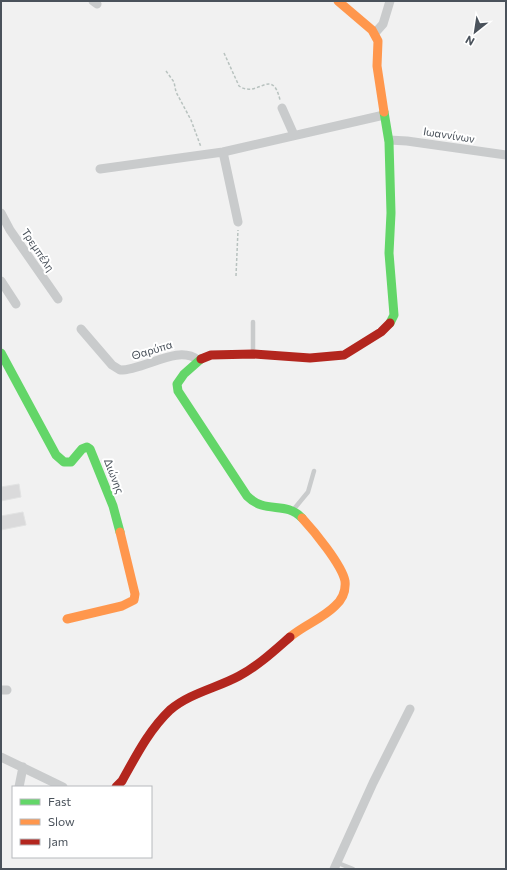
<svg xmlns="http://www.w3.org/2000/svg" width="507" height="870" viewBox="0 0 507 870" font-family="Commissioner,sans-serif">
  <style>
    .building { fill: #dadadb; stroke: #e2e3e3 }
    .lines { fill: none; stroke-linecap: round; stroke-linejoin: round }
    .path { stroke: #b8c2bf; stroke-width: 1.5; stroke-dasharray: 3 2; stroke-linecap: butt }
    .lane { stroke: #c9cbcc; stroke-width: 4.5 }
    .street { stroke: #c9cbcc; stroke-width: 9 }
    .fast { stroke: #63d668; stroke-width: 9 }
    .slow { stroke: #ff974d; stroke-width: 9 }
    .jam { stroke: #b3261e; stroke-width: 9 }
    .labels { text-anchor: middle; stroke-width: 4; stroke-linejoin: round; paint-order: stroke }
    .street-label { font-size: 11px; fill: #4a525b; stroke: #fff }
  </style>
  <rect width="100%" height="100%" fill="#f1f1f1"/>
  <path class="building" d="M19 484 21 497 1 501V487Z
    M23 512 26 525 1 530V516Z"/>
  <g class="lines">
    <path class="path" d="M224 53 239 86C258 99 272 66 280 100
      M166 71 174 82 176 92 191 120 201 147
      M236 276 238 230"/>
    <path class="lane" d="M253 322V354
      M294 509 308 492 314 471
      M338 863 353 869"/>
    <path class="street" d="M93 1 97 4
      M375 33 383 24 390 1
      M282 108 294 135
      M389 140 407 141 506 155
      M223 152 238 222
      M100 169 223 152 384 115
      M1 213 10 230 58 299
      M1 281 16 304
      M81 329 112 365 120 370C145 370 178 344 198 360
      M1 690H7
      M1 757 63 787
      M19 787 23 767
      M334 869 373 783 410 709"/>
    <path class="fast" d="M384 112 389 142 391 213 389 253 394 315 390 323
      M1 353 56 455 64 462H71L82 449 87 447 90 449 113 506 120 532
      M201 359 184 374 177 384 178 391 247 496C266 515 285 500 302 518"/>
    <path class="slow" d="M338 1 372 30 378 41 377 66 384 112
      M67 619 122 606 134 600 135 594 120 532
      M290 637C304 625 322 619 335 606 342 600 346 591 345 581 342 565 314 531 302 518"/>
    <path class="jam" d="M201 359 211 355 253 354 310 358 344 355 381 332 390 323
      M116 787 122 781C136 756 149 730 170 710 190 693 217 688 239 676 258 666 274 651 290 637"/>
  </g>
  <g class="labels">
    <g class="street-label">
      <text transform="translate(449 135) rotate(9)" y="4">Ιωαννίνων</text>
      <text transform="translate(38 250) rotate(56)" y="4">Τρεμπέλη</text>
      <text transform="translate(152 350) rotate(-17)" y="4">Θαρύπα</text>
      <text transform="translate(114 476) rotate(69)" y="4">Διώνης</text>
    </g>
  </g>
  <rect width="507" height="870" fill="none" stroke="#4a525b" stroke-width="4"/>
  <rect x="12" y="786" width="140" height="72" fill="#ffffff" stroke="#b7babd"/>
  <rect x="20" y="799" width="20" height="6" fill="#63d668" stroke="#b7babd"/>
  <text x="48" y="806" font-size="12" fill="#4a525b">Fast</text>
  <rect x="20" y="819" width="20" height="6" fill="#ff974d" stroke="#b7babd"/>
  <text x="48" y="826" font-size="12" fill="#4a525b">Slow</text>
  <rect x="20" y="839" width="20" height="6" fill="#b3261e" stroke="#b7babd"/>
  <text x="48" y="846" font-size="12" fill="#4a525b">Jam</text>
  <g transform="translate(475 32) rotate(210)" stroke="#ffffff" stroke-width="3" paint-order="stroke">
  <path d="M0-3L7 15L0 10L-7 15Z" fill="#4a525b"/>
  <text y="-6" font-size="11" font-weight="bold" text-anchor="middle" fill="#4a525b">N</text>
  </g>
</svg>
